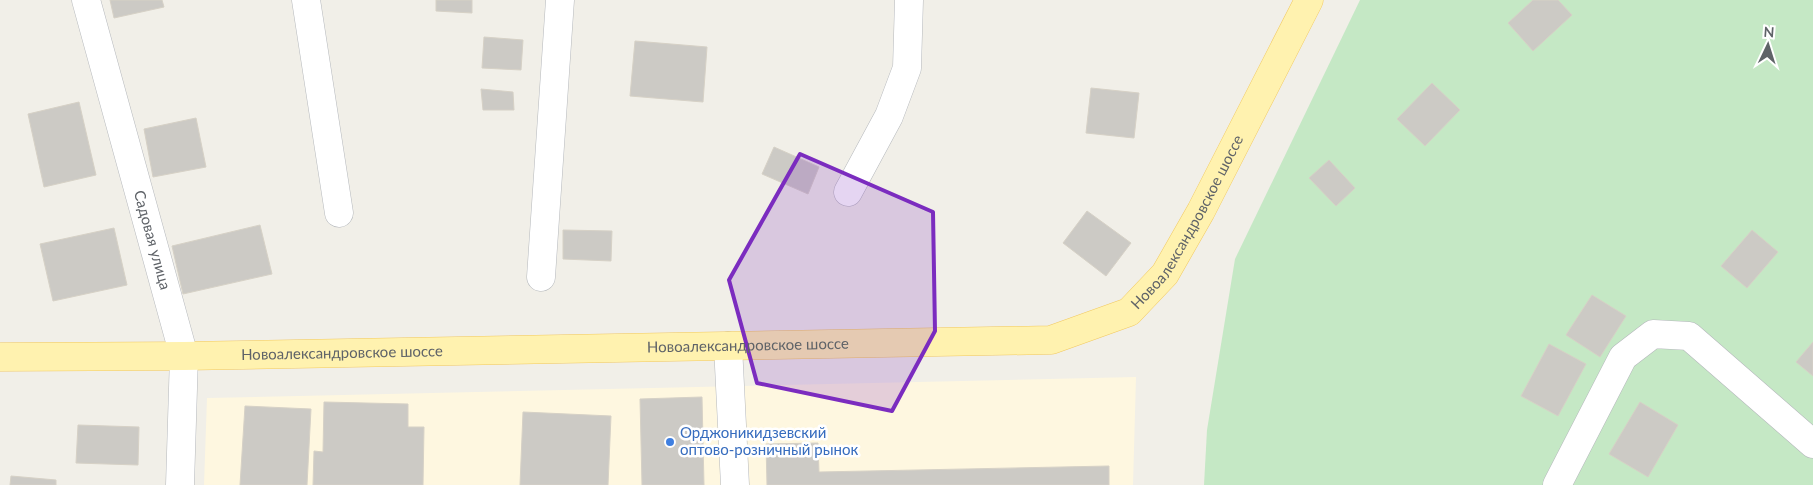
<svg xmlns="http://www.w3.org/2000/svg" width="1813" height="485" viewBox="0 0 1813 485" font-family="Lato,sans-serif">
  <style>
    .commercial { fill: #fef7e0 }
    .green { fill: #c5e8c5 }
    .building { fill: #cccac5; stroke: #d6d1c6 }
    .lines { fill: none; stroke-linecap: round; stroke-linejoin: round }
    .minor-casing { stroke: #b5b8bc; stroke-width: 29 }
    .major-casing { stroke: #f2c960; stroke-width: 29 }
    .minor { stroke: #fff; stroke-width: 28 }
    .major { stroke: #fff2af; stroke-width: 28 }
    .marked { fill: #7b2cbf; fill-opacity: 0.2; stroke: #7b2cbf; stroke-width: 4; stroke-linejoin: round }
    .shop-dot { fill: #3f7fe0; stroke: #fff; stroke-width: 2 }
    .labels { text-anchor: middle; stroke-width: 5; stroke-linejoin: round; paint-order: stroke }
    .street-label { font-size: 15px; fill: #5f6368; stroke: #fff }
    .shop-label { font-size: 15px; fill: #366cbe; stroke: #fff; text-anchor: start }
  </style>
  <rect width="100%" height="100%" fill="#f1efe8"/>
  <path class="commercial" d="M1136 377 1133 485H204L207 398Z"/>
  <path class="green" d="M1360 0H1813V485H1204L1207 430 1235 259Z"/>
  <path class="building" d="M110 0H162L164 7 114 18Z
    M436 0H472V13L436 11Z
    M1533 0H1558L1572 15 1533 51 1508 23Z
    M484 37 523 40 521 70 482 68Z
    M635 41 707 47 703 102 630 96Z
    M1432 83 1460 110 1425 146 1397 119Z
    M1091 88 1139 93 1134 138 1086 133Z
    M481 89 513 92 514 110H483Z
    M79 102 96 175 44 187 28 114Z
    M196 118 206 167 153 177 144 129Z
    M774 147 819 167 808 194 762 174Z
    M1329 160 1355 188 1336 206 1309 178Z
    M1087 211 1131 243 1106 276 1063 243Z
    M260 225 272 274 183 294 172 246Z
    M114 228 127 285 53 301 40 244Z
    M563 230 612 231 611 261 563 259Z
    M1752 230 1778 252 1747 288 1721 266Z
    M1592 295 1626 316 1600 357 1566 335Z
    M1813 342V376L1796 362Z
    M1549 344 1586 364 1558 416 1521 396Z
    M702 397 704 485H642L640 399Z
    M324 402 408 404V427H424L423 485H313L314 451 323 452Z
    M1640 402 1678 425 1648 477 1609 454Z
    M245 406 311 409 307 485H240Z
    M523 412 611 416 608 485H520Z
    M78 425 139 427 138 465 76 463Z
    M818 443 819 472 1109 466V485H767L766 444Z
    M11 476 56 480V485H10Z"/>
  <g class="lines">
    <g class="minor-casing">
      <g id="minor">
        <path id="s1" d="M86 0 184 356 180 485"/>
        <path d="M306 0 339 213"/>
        <path d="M848 192 889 116 907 68 909 0"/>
        <path d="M541 277 560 0"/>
        <path d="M728 346 735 485"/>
        <path d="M1557 485 1623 357 1653 334 1689 336 1813 444"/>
      </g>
    </g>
    <g class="major-casing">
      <g id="major">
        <path id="s2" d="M0 357 184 356 1051 340 1129 312 1165 274 1201 211 1309 0"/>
      </g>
    </g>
    <use href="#minor" class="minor"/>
    <use href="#major" class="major"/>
  </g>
  <path class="marked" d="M800 154 933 212 935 331 892 411 757 383 729 280Z"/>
  <circle class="shop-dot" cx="670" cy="442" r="5"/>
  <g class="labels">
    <g class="street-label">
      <text dy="5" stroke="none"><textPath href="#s2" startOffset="1242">Новоалександровское шоссе</textPath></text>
      <text dy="5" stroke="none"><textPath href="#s1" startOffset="249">Садовая улица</textPath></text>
      <text dy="5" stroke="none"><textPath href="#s2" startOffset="748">Новоалександровское шоссе</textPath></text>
      <text dy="5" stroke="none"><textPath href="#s2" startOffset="342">Новоалександровское шоссе</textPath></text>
    </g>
    <g class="shop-label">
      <text x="680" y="438">Орджоникидзевский<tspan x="680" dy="17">оптово-розничный рынок</tspan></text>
    </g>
  </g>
  <g transform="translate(1768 45) rotate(4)" stroke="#ffffff" stroke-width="4" paint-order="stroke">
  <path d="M0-4L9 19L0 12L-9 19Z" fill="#5f6368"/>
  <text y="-8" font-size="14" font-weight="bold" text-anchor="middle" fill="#5f6368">N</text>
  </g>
</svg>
